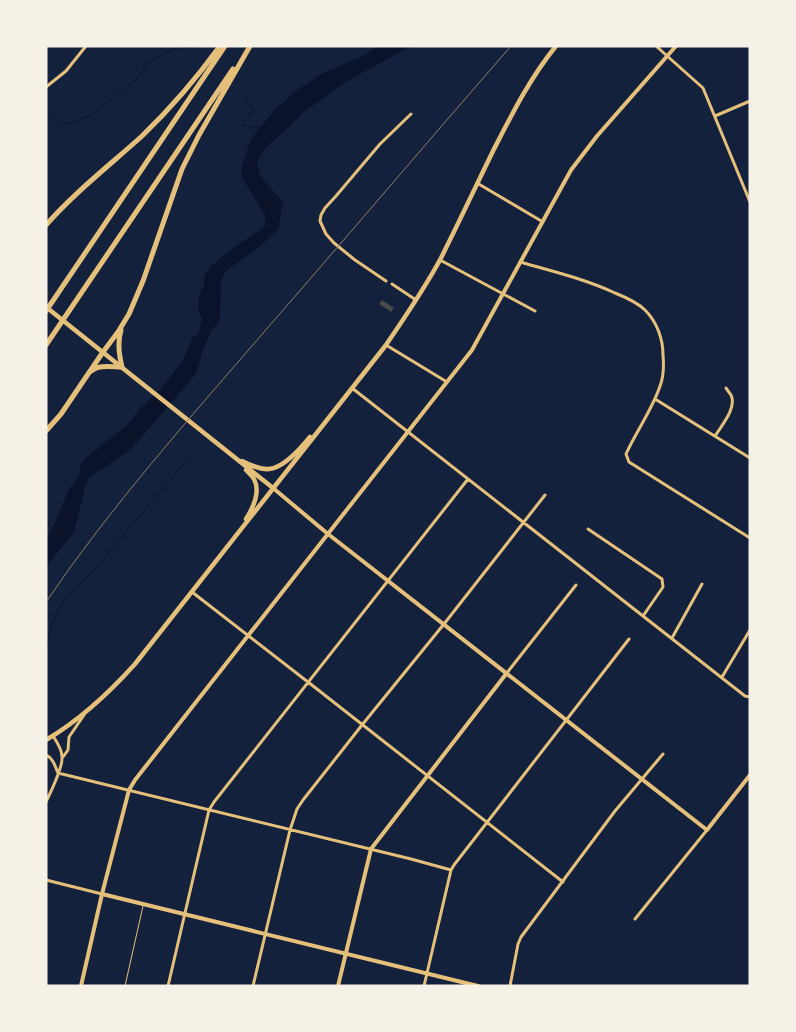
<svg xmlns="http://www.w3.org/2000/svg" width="796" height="1032" viewBox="0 0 796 1032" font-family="'Asap Condensed',sans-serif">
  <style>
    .water { fill: #0b132b }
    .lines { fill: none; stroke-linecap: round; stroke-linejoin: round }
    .stream { stroke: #0b132b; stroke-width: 1 }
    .building { fill: #48494c }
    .service { stroke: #e5c07b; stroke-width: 1 }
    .minor { stroke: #e5c07b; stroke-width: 3 }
    .tertiary { stroke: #e5c07b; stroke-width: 4 }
    .secondary { stroke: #e5c07b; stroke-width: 4 }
    .primary { stroke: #e5c07b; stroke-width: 4.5 }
    .motorway { stroke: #e5c07b; stroke-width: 5 }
    .rail { stroke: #918062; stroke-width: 1 }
  </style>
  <rect width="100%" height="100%" fill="#14213d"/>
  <path class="water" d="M377 46H414L404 50 349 80 304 112 263 151 257 163 260 176 284 203 281 211 279 226 276 232 259 247 226 271 221 280 220 320 210 333 202 353 196 374 131 449 113 462 89 478 85 486 74 533 46 566V538L52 530 69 489 79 476 80 464 94 451 127 425 141 408 161 389 183 360 193 337 198 335 202 319 198 310 199 294 204 285V276L211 266 228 252 265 226V215L241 176 243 162 251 139 275 109 299 89 321 74 365 55Z"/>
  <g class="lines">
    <path class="stream" d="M243 95 254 109 242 125 259 128
      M46 109 52 115 65 124 89 116 137 79 148 63 164 53 181 47H192L202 49
      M46 518 53 531
      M46 648C49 640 50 630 53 622 59 603 74 587 89 576L192 454"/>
  </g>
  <path class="building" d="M382 300 394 308 391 312 379 304Z"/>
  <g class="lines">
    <path class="service" d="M125 986 143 906"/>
    <path class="minor" d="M656 46 703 88 750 202
      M46 87 66 71 86 46
      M715 116 750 101
      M477 183 543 222
      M440 260 535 311
      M520 262C552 271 585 279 615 293 625 297 637 302 645 310 657 322 663 339 663 355 664 366 664 376 660 386 653 408 636 432 626 454L629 462 750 538
      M386 281 355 260 334 243 326 234 320 221 321 215 325 208 336 196 380 144 411 114
      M392 284 416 300
      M386 345 447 382
      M352 388 745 696 750 697
      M655 399 750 458
      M715 436C722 425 737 408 731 395 729 392 727 390 726 388
      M588 529 662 579 663 587 643 616
      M192 592 308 682 563 882
      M672 638 702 584
      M506 674 576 585
      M722 677 750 630
      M46 755C53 758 55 766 58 773
      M63 757 68 750 69 737 84 715
      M58 773 411 859 451 870
      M46 802C51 791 63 768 62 757 62 749 57 742 53 736
      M46 880 102 894
      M635 919 707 830
      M168 986 209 810 214 802 468 479
      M253 986 290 830 297 809 303 800 362 725 444 624 545 495
      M424 986 451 870 454 865 629 639
      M510 986 518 944 521 937 615 811 663 754"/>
    <path class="tertiary" d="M338 986 371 849 506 674"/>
    <path class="secondary" d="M273 488 328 534 707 830 750 775
      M102 894 478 986
      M81 986 102 894 129 790 135 780 472 350 571 170 597 136 676 46"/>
    <path class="primary" d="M46 307 273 488
      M242 461C250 465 260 470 269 469 284 468 301 448 310 437
      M246 470C249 473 252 476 254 479 261 492 253 508 246 519
      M46 740C80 720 109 693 135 664L386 345C405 317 425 288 441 258 459 222 476 186 493 151 512 114 530 78 556 46"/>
    <path class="motorway" d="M46 225C75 192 110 165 142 136 171 108 196 79 220 46
      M46 311 225 46
      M46 345 233 69
      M90 372C99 364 111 367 122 367 119 355 117 343 121 330
      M46 431 61 414 103 352 118 332 129 314 143 281 182 169 199 135 250 46"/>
    <path class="rail" d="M46 602C111 506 189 419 264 332 347 237 428 141 511 46"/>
  </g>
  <rect width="796" height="1032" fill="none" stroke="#f6f1e7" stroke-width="95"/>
</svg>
